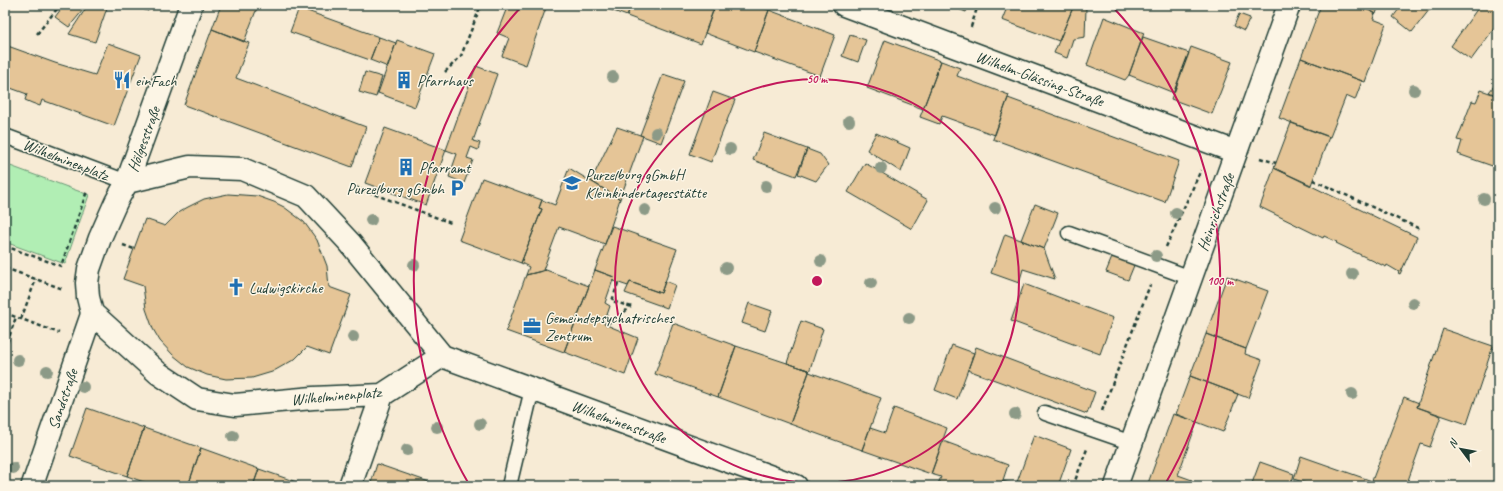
<svg xmlns="http://www.w3.org/2000/svg" width="1503" height="491" viewBox="0 0 1503 491" font-family="Caveat,sans-serif">
  <style>
    .green { fill: #b1eeb4; stroke: #689674 }
    .building { fill: #e5c597; stroke: #1f3d34 }
    .lines { fill: none; stroke-linecap: round; stroke-linejoin: round }
    .service-casing { stroke: #1f3d34; stroke-width: 17 }
    .pedestrian-casing { stroke: #1f3d34; stroke-width: 24 }
    .minor-casing { stroke: #1f3d34; stroke-width: 25 }
    .secondary-casing { stroke: #1f3d34; stroke-width: 25 }
    .path { stroke: #1f3d34; stroke-width: 2.5; stroke-dasharray: 4 3; stroke-linecap: butt }
    .service { stroke: #fcf5e5; stroke-width: 14 }
    .pedestrian { stroke: #fcf5e5; stroke-width: 21 }
    .minor { stroke: #fcf5e5; stroke-width: 22 }
    .secondary { stroke: #fcf5e5; stroke-width: 22 }
    .tree { fill: #8c9a87 }
    .ring { fill: none; stroke: #c2185b; stroke-width: 2 }
    .labels { text-anchor: middle; stroke-width: 3; stroke-linejoin: round; paint-order: stroke }
    .street-label { font-size: 16px; fill: #1f3d34; stroke: #fcf5e5 }
    .poi-label { font-size: 16px; fill: #1f3d34; stroke: #fcf5e5; text-anchor: start }
    .centre { fill: #c2185b; stroke: #fcf5e5; stroke-width: 2 }
    .ring-label { font-size: 12px; text-anchor: middle; font-weight: bold; fill: #c2185b; stroke: #fcf5e5; stroke-width: 3; stroke-linejoin: round; paint-order: stroke }
  </style>
  <rect width="100%" height="100%" fill="#f7ebd5"/>
  <filter id="ink" filterUnits="userSpaceOnUse"><feTurbulence type="fractalNoise" baseFrequency=".025" numOctaves="2"/><feDisplacementMap in="SourceGraphic" scale="8" xChannelSelector="R" yChannelSelector="G"/><feConvolveMatrix kernelMatrix="1 2 1 2 8 2 1 2 1" color-interpolation-filters="sRGB"/></filter>
  <g filter="url(#ink)">
    <path class="green" d="M5 164 89 195 65 264 5 242Z"/>
    <path class="building" d="M64 5H76L83 10 69 27 55 17Z
      M88 5H108L95 42 69 34Z
      M130 5H151L148 11Z
      M221 5H249L257 8 244 42 212 29Z
      M508 5H547L526 65 502 56 509 38 497 33Z
      M597 5H631L627 16Z
      M631 5H713L715 6 701 44 627 16Z
      M715 5H755L769 10 754 52 705 33Z
      M948 5H969L966 12Z
      M1008 5H1074L1059 41 1002 20Z
      M1074 5 1086 8 1085 37 1073 39 1067 58 1054 53Z
      M1321 5H1358L1375 13 1373 19 1386 24 1365 82 1301 58Z
      M1358 5H1379L1376 14Z
      M1402 5H1433L1412 32 1393 17Z
      M1480 5H1498V23L1471 60 1451 46Z
      M299 8 379 37 370 60 290 32Z
      M769 10 835 35 820 76 754 52Z
      M1239 14 1250 18 1244 31 1234 26Z
      M1104 17 1144 33 1129 75 1125 80 1087 65Z
      M212 29 249 43 236 78 366 127 352 167 184 105Z
      M850 35 866 40 858 62 842 56Z
      M379 37 396 43 388 67 370 60Z
      M1143 37 1189 53 1174 93 1129 75Z
      M397 40 435 54 415 107 378 93Z
      M885 40 941 61 923 109 867 88Z
      M108 43 141 55 114 126 42 100 40 106 32 103 25 100 27 94 5 86V45L55 63 95 75Z
      M1191 47 1232 62 1212 114 1171 99Z
      M1301 58 1362 81 1355 100 1346 96 1330 137 1279 118Z
      M941 61 960 68 957 76 1009 95 995 135 942 116 939 124 920 117Z
      M476 66 497 74 473 141 480 143 478 150 471 147 467 158 473 160 464 183 449 177 457 154 446 150Z
      M365 72 382 77 376 97 359 92Z
      M663 74 684 81 661 143 640 135Z
      M1498 81V96L1489 92Z
      M1481 90 1498 96V168L1458 154 1462 141 1457 140 1472 101 1476 102Z
      M713 92 735 100 711 162 690 154Z
      M1008 98 1179 161 1165 202 993 139Z
      M1291 123 1329 137 1311 185 1274 168Z
      M617 127 643 136 620 199 591 181Z
      M385 128 446 150 426 205 365 183Z
      M764 133 807 149 796 176 753 160Z
      M876 133 910 148 901 172 867 150Z
      M807 149 820 154 828 165 816 181 798 174Z
      M865 163 928 200 912 229 848 192Z
      M569 168 620 199 605 244 559 227 543 270H546L526 275 529 267 521 263 542 209 539 208 542 200 555 205Z
      M1274 168 1417 237 1400 274 1398 273 1399 272 1387 265 1386 267 1336 243 1337 242 1324 236 1323 238 1260 207Z
      M482 178 542 200 539 208 542 209 521 263 459 240Z
      M228 194 257 196 274 202 284 207 304 222 317 240 327 266 329 287 351 295 329 355 307 347 295 359 272 372 252 378 226 379 207 375 188 367 173 355 160 341 153 329 146 309 143 286 123 279 145 219 165 226 179 212 188 207 204 199Z
      M1035 204 1058 213 1044 249 1021 240Z
      M612 226 677 249 661 293 630 282 628 286 613 281 614 277 595 270Z
      M1005 234 1044 249 1055 279 1023 269 1019 283 991 273Z
      M1113 255 1135 263 1128 280 1106 272Z
      M546 270 589 286 564 352 506 331 526 275Z
      M595 270 614 277 605 303 610 306 604 324 638 338 625 375 564 352Z
      M1227 276 1268 291 1246 349 1206 334Z
      M665 281 675 285 667 308 625 293 630 282 661 293Z
      M1024 284 1113 318 1100 354 1011 321Z
      M749 303 772 311 765 331 742 323Z
      M801 321 823 329 809 372 808 370 787 363Z
      M673 323 736 346 718 397 655 374Z
      M1443 329 1493 346 1467 424 1417 407Z
      M1206 334 1246 349 1245 354 1262 360 1248 398 1190 376Z
      M952 345 974 353 957 399 935 390Z
      M736 346 808 370 809 372 790 424 718 397Z
      M976 347 1095 392 1087 414 968 370Z
      M809 372 881 398 862 450 790 424Z
      M1190 376 1238 394 1223 432 1176 414Z
      M1404 397 1419 403 1417 407 1441 416 1430 447 1421 444 1406 486H1370Z
      M87 408 144 428 127 476 70 456Z
      M894 408 947 428 931 474 862 450 870 428 885 433Z
      M1173 414 1197 422 1178 475 1192 480 1190 486H1147Z
      M144 428 201 448 188 486H155L127 476Z
      M1034 435 1071 449 1058 486H1001L1003 481 1016 485Z
      M943 441 1008 465 1001 486H937L941 477 931 474Z
      M201 448 259 469 253 486H188Z
      M1301 456 1372 481 1370 486H1313L1294 479Z
      M1260 462 1294 474 1291 486H1251Z
      M377 464 432 483 431 486H370Z
      M259 469 308 486H253Z"/>
    <g class="lines">
      <g class="service-casing">
        <path id="service" d="M5 136 127 182
          M1069 233 1191 278
          M1045 413 1132 443
          M509 486 532 389"/>
      </g>
      <g class="pedestrian-casing">
        <path id="pedestrian" d="M32 486 92 313"/>
      </g>
      <g class="minor-casing">
        <path id="minor" d="M191 5 127 182 116 202 100 238 89 269 87 283 88 297 92 313 158 373 197 399 235 405 313 398 382 395 442 356
          M844 5 1236 152
          M127 182 190 167 242 169 306 196 350 243 442 356
          M442 356 796 486
          M350 486 382 395"/>
      </g>
      <g class="secondary-casing">
        <path id="secondary" d="M1116 486 1289 5"/>
      </g>
      <path class="path" d="M971 27 978 5
        M37 34 56 10 59 12
        M445 72 461 56 481 5
        M1260 158 1276 163
        M1313 180 1420 229
        M355 187 451 223
        M123 245 134 249
        M5 246 61 266 87 191
        M1166 247 1201 170
        M5 268 63 289
        M618 283 612 301 632 307
        M5 313 59 333
        M21 319 36 279
        M607 324 631 307
        M5 349 16 317
        M1102 411 1150 285
        M1073 486 1087 449"/>
      <use href="#service" class="service"/>
      <use href="#pedestrian" class="pedestrian"/>
      <use href="#minor" class="minor"/>
      <use href="#secondary" class="secondary"/>
    </g>
    <g class="tree">
      <circle cx="613" cy="77" r="6"/>
      <circle cx="1414" cy="90" r="6"/>
      <circle cx="849" cy="121" r="6"/>
      <circle cx="656" cy="133" r="6"/>
      <circle cx="730" cy="149" r="6"/>
      <circle cx="881" cy="168" r="6"/>
      <circle cx="766" cy="186" r="6"/>
      <circle cx="1484" cy="199" r="6"/>
      <circle cx="995" cy="208" r="6"/>
      <circle cx="645" cy="210" r="6"/>
      <circle cx="1176" cy="213" r="6"/>
      <circle cx="371" cy="220" r="6"/>
      <circle cx="1156" cy="256" r="6"/>
      <circle cx="821" cy="261" r="6"/>
      <circle cx="414" cy="265" r="6"/>
      <circle cx="726" cy="268" r="6"/>
      <circle cx="1352" cy="274" r="6"/>
      <circle cx="871" cy="283" r="6"/>
      <circle cx="1413" cy="303" r="6"/>
      <circle cx="909" cy="318" r="6"/>
      <circle cx="353" cy="337" r="6"/>
      <circle cx="18" cy="360" r="6"/>
      <circle cx="47" cy="371" r="6"/>
      <circle cx="83" cy="387" r="6"/>
      <circle cx="1352" cy="394" r="6"/>
      <circle cx="1015" cy="414" r="6"/>
      <circle cx="480" cy="424" r="6"/>
      <circle cx="437" cy="427" r="6"/>
      <circle cx="233" cy="436" r="6"/>
      <circle cx="407" cy="450" r="6"/>
      <circle cx="13" cy="468" r="6"/>
    </g>
  </g>
  <g class="ring">
    <circle cx="817" cy="281" r="202"/>
    <path d="M470 486A403 403 0 0 1 522 6M1112 6A403 403 0 0 1 1164 486"/>
  </g>
  <defs>
    <g id="restaurant-bare" transform="scale(1.38)"><path d="M-5-6h1v4h1v-4h1v4h1v-4h1v5L-1.5 .5V6h-2V.5L-5-1ZM5-6V6H3V1.5H1.5Q1.5-4 5-6Z" fill="#1f6fb2" stroke="#fcf5e5" stroke-width="2.5" paint-order="stroke"/></g>
    <g id="building-bare" transform="scale(1.38)"><path d="M-4-6H4V6H1V3H-1V6H-4ZM-2.5-4.3h1.7v1.8h-1.7ZM.8-4.3h1.7v1.8H.8ZM-2.5-1h1.7V.8h-1.7ZM.8-1h1.7V.8H.8Z" fill="#1f6fb2" stroke="#fcf5e5" stroke-width="2.5" paint-order="stroke"/></g>
    <g id="school-bare" transform="scale(1.38)"><path d="M0-5L7-2L0 1L-7-2ZM-4 1L0 2.5L4 1V4Q0 6-4 4Z" fill="#1f6fb2" stroke="#fcf5e5" stroke-width="2.5" paint-order="stroke"/></g>
    <g id="parking-bare" transform="scale(1.38)"><path d="M-3.5-5.5H1a3.5 3.5 0 0 1 0 7H-1V5.5H-3.5ZM-1-3.4V-.6H.8a1.4 1.4 0 0 0 0-2.8Z" fill="#1f6fb2" stroke="#fcf5e5" stroke-width="2.5" paint-order="stroke"/></g>
    <g id="church-bare" transform="scale(1.38)"><path d="M-1.2-6h2.4v3.5h3.3v2.4h-3.3V6h-2.4V-.1h-3.3v-2.4h3.3Z" fill="#1f6fb2" stroke="#fcf5e5" stroke-width="2.5" paint-order="stroke"/></g>
    <g id="office-bare" transform="scale(1.38)"><path d="M-6-3h4V-5.5h4V-3h4V5H-6ZM-1-4.5V-3h2v-1.5ZM-6 0V1H6V0Z" fill="#1f6fb2" stroke="#fcf5e5" stroke-width="2.5" paint-order="stroke"/></g>
  </defs>
  <g fill-rule="evenodd">
    <use href="#restaurant-bare" x="122" y="80"/>
    <use href="#building-bare" x="404" y="80"/>
    <use href="#building-bare" x="406" y="167"/>
    <use href="#school-bare" x="572" y="183"/>
    <use href="#parking-bare" x="457" y="188"/>
    <use href="#church-bare" x="236" y="287"/>
    <use href="#office-bare" x="532" y="326"/>
  </g>
  <g class="labels">
    <g class="street-label">
      <text transform="translate(1040 78) rotate(20)" y="6">Wilhelm-Glässing-Straße</text>
      <text transform="translate(143 139) rotate(-70)" y="6">Hölgesstraße</text>
      <text transform="translate(66 159) rotate(21)" y="6">Wilhelminenplatz</text>
      <text transform="translate(1215 212) rotate(-70)" y="6">Heinrichstraße</text>
      <text transform="translate(336 395) rotate(-5)" y="6">Wilhelminenplatz</text>
      <text transform="translate(62 399) rotate(-71)" y="6">Sandstraße</text>
      <text transform="translate(619 421) rotate(20)" y="6">Wilhelminenstraße</text>
    </g>
    <g class="poi-label">
      <text x="135" y="86">einFach</text>
      <text x="417" y="86">Pfarrhaus</text>
      <text x="419" y="173">Pfarramt</text>
      <text x="585" y="180">Purzelburg gGmbH<tspan x="585" dy="18">Kleinkindertagesstätte</tspan></text>
      <text x="444" y="194" text-anchor="end">Purzelburg gGmbh</text>
      <text x="249" y="293">Ludwigskirche</text>
      <text x="545" y="323">Gemeindepsychatrisches<tspan x="545" dy="18">Zentrum</tspan></text>
    </g>
  </g>
  <circle cx="817" cy="281" r="6" class="centre"/>
  <g class="ring-label">
    <text x="817" y="83">50 m</text>
    <text x="1220" y="285">100 m</text>
  </g>
  <rect width="1503" height="491" fill="none" stroke="#fcf5e5" stroke-width="20"/>
  <rect x="10" y="10" width="1483" height="471" fill="none" stroke="#1f3d34" stroke-width="1.5" filter="url(#ink)"/>
  <g transform="translate(1461 449) rotate(302)" stroke="#fcf5e5" stroke-width="3" paint-order="stroke">
  <path d="M0-3L7 15L0 10L-7 15Z" fill="#1f3d34"/>
  <text y="-6" font-size="11" font-weight="bold" text-anchor="middle" fill="#1f3d34">N</text>
  </g>
</svg>
